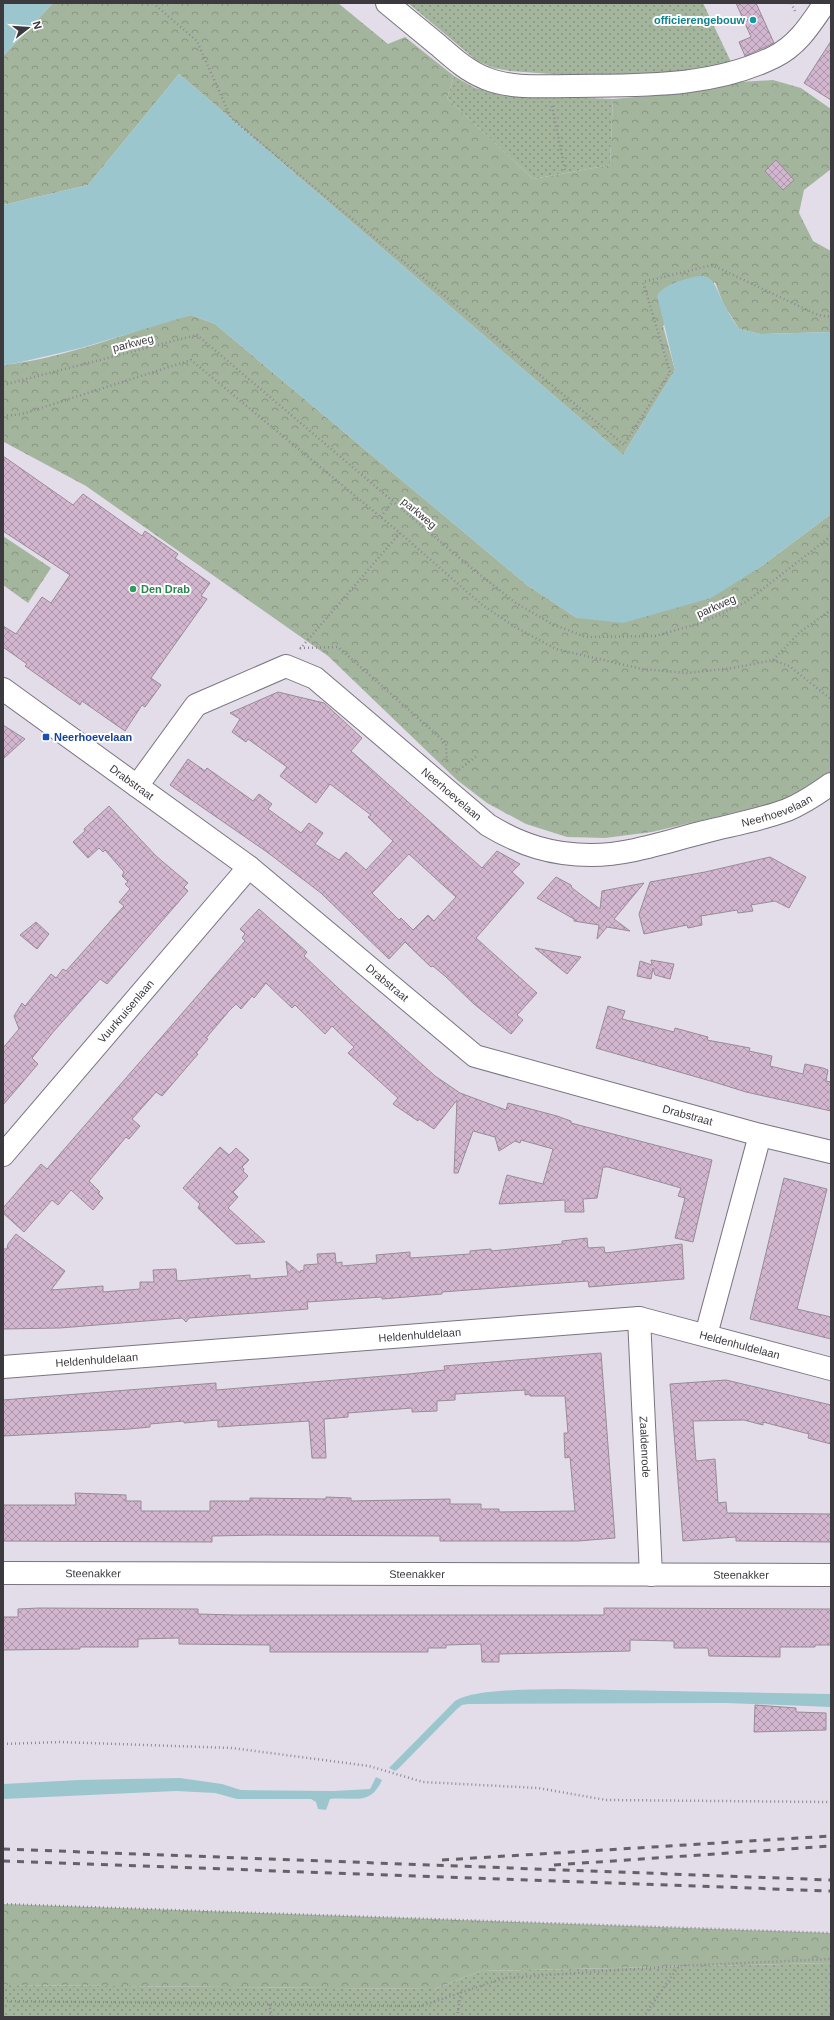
<svg xmlns="http://www.w3.org/2000/svg" width="834" height="2020" viewBox="0 0 834 2020" font-family="Helvetica,sans-serif">
  <style>
    .grass { fill: url(#grass-dots) }
    .forest { fill: url(#forest-crowns) }
    .water { fill: #9cc6cd }
    .building { fill: url(#building-cross-hatch); stroke: #988c96; fill-rule: evenodd }
    .lines { fill: none; stroke-linecap: round; stroke-linejoin: round }
    .minor-casing { stroke: #7a7480; stroke-width: 24 }
    .path { stroke: #8d8992; stroke-width: 2.5; stroke-dasharray: 1 3; stroke-linecap: butt }
    .minor { stroke: #fff; stroke-width: 22 }
    .rail { stroke: #646168; stroke-width: 3; stroke-dasharray: 7 7; stroke-linecap: butt }
    .culture-dot { fill: #0f9aa8; stroke: #fff; stroke-width: 1.5 }
    .leisure-dot { fill: #2e9e5b; stroke: #fff; stroke-width: 1.5 }
    .transit-dot { fill: #1a4fb4; stroke: #fff; stroke-width: 1.5 }
    .labels { text-anchor: middle; stroke-width: 4; stroke-linejoin: round; paint-order: stroke }
    .culture-label { font-size: 11px; font-weight: bold; fill: #0d838f; stroke: #fff; text-anchor: end }
    .street-label { font-size: 11px; fill: #3c393f; stroke: #fff }
    .leisure-label { font-size: 11px; font-weight: bold; fill: #27864d; stroke: #fff; text-anchor: start }
    .transit-label { font-size: 11px; font-weight: bold; fill: #164399; stroke: #fff; text-anchor: start }
  </style>
  <defs>
    <pattern id="grass-dots" width="8" height="8" patternUnits="userSpaceOnUse"><rect width="8" height="8" fill="#a4b59e"/><path d="M2 2h.1M6 6h.1" fill="none" stroke="#879482" stroke-width="1.8" stroke-linecap="round"/></pattern>
    <pattern id="forest-crowns" width="20" height="18" patternUnits="userSpaceOnUse"><rect width="20" height="18" fill="#a4b59e"/><path d="M2 6a3 3 0 1 1 6 0M12 15a3 3 0 1 1 6 0" fill="none" stroke="#879482"/></pattern>
    <pattern id="building-cross-hatch" width="8" height="8" patternUnits="userSpaceOnUse"><rect width="8" height="8" fill="#d2b6cf"/><path d="M0 0l8 8M0 8l8-8" fill="none" stroke="#ac95a9"/></pattern>
  </defs>
  <rect width="100%" height="100%" fill="#e3ddea"/>
  <path class="grass" d="M408 3H703L732 64 696 75 608 78 510 71 494 68 477 61Z
    M454 76 475 88 513 95 613 99 610 165 533 179 447 98Z
    M831 1963V2017H3V1985L434 1989 481 1971Z"/>
  <path class="forest" d="M53 3H338L388 44 405 37 454 76 447 98 533 179 610 165 613 99 694 92 739 82 773 80 801 88 831 109V169L804 190 799 213 813 241 831 251V332L760 334 739 329 723 303 715 282 663 326 675 370 623 455 179 74 88 185 3 205V56Z
    M191 315 215 324 527 585 577 618 759 568 831 514V774L809 791 775 803 652 832 605 838 567 837 526 824 487 803 457 780 328 656 86 486 4 442 3 444V365C68 358 129 331 191 315Z
    M3 536 51 568 28 603 3 585Z
    M3 1904 831 1933V1963L481 1971 434 1989 3 1985Z"/>
  <path class="water" d="M3 3H53L3 56Z
    M179 74 623 455 675 370 657 295C666 285 673 283 686 279 713 270 713 282 723 302 728 312 733 321 739 329L760 334 831 332V514L759 568 711 598 623 623 577 618 527 585 215 324 191 315 81 348 17 363 3 365V205L88 185Z
    M561 1689 831 1694V1707L726 1703 468 1704 462 1705 457 1709 398 1769 395 1771 389 1768 455 1701C476 1688 535 1690 561 1689Z
    M376 1777 382 1780C370 1807 353 1796 330 1799L326 1810 318 1809 316 1802 311 1799H237L215 1793 176 1791 3 1799V1784L79 1780 180 1778 222 1784 241 1790 334 1791 370 1789Z"/>
  <path class="building" d="M736 3H756L774 43 745 56 739 42 751 37Z
    M831 41V100L804 83Z
    M776 160 794 180 783 190 765 171Z
    M3 456 73 505 83 494 142 536 145 531 178 554 175 558 210 583 201 596 207 599 151 678 161 685 145 707 142 705 125 731 82 701 80 705 25 666 27 664 3 647V626L16 634 42 597 51 603 70 575 3 531Z
    M278 692 324 703 362 738 351 751 482 868 497 851 520 864 512 872 524 883 476 938 537 993 517 1015 523 1020 511 1034 474 1004 445 976 433 966 431 967 405 942 389 959 321 893 267 852 170 785 188 759 205 771 207 768 253 801 259 794 272 804 268 809 301 833 309 823 323 833 315 844 339 860 346 852 366 870 393 841 368 817 371 815 330 784 316 803 280 776 287 767 248 739 246 742 232 732 240 719 230 713ZM409 854 456 897 434 921 428 915 413 930 401 918 399 920 372 893Z
    M3 725 25 739 3 759Z
    M109 806 156 856 188 883 184 887 188 891 107 984 100 979 54 1031 32 1058 38 1064 3 1105V1048L19 1029 14 1016 22 1003 25 1006 51 974 56 978 63 969 66 971 124 906 119 902 130 889 125 884 128 882 122 876 124 872 105 850 103 852 99 848 88 858 73 842 85 831 84 829Z
    M770 857 806 877 789 908 775 901 751 905 753 911 738 913 737 910 701 916 702 925 688 928 687 925 644 934 639 914 650 882 705 872Z
    M556 877 571 885 572 888 600 909 602 891 644 883 614 919 630 931 607 927 597 939 599 925 574 921V919L537 898Z
    M259 909 307 952 304 956 353 1002 435 1076 460 1093 506 1110 508 1103 557 1116 571 1121V1123L712 1160 693 1242 675 1238 685 1198 678 1196 681 1188 608 1167H603L597 1198 583 1199 584 1212H565V1200L499 1204 507 1175 543 1184 553 1149 521 1140 520 1143 515 1141 499 1151 495 1137 473 1131 458 1173H454L457 1100 434 1129 419 1119 418 1121 393 1104 398 1098 348 1053 354 1047 332 1026 325 1034 295 1005 292 1008 266 983 254 998 252 996 241 1009 236 1004 229 1011 206 1038 208 1039 196 1053 198 1054 162 1096 156 1092 132 1119 140 1126 129 1139 126 1137 89 1181 100 1192 98 1193 103 1198 93 1210 71 1190 58 1205 52 1200 24 1232 3 1213V1208L41 1164 47 1169 245 941 242 938 245 934 240 929Z
    M36 922 49 934 37 949 20 935Z
    M535 948 581 957 567 974Z
    M651 960 674 964 670 979 655 975 653 968 651 979 637 976 640 961 652 965Z
    M608 1006 625 1011 622 1019 674 1032 675 1028 708 1037 707 1040 750 1048 749 1051 772 1056 770 1066 803 1074 805 1064 823 1068 828 1070 826 1081 831 1082V1111L746 1092 714 1082 596 1048Z
    M220 1147 229 1155 236 1148 249 1160 242 1167 244 1169 243 1171 248 1176 233 1192 238 1197 228 1208 265 1242 236 1244 198 1208 200 1204 183 1188Z
    M784 1178 827 1189 797 1309 831 1317V1339L750 1319Z
    M16 1234 65 1271 51 1290 103 1286V1292L140 1289V1282H154L153 1270 176 1269 177 1281 250 1275V1279L288 1276 286 1261 300 1273V1271L304 1270V1265L318 1264 317 1254 335 1253 336 1263 342 1262V1266L377 1263 376 1255 410 1252V1258L470 1254V1251L491 1249V1251L562 1244V1241L587 1238 588 1248 604 1247 605 1253 682 1244 684 1279 589 1287 588 1281 442 1292V1294L382 1299V1297L307 1302 308 1309 189 1318 186 1322 182 1318 60 1328 3 1329V1249H7L8 1244Z
    M601 1353 615 1538 578 1541H440V1536L264 1535 212 1536V1542L3 1541V1505H76L75 1493 126 1495V1501H141V1511H210V1501H250V1498L326 1499V1497L351 1498V1501L450 1499V1504H481V1509H499V1512L575 1511 570 1457 565 1458 564 1433H568L565 1396H530V1394L525 1395V1390L455 1394V1400L437 1401V1411L412 1412V1408L348 1413V1417L324 1419 326 1458H312L309 1421 218 1427V1420L184 1423V1421L150 1424V1427L129 1429 3 1436V1400L216 1383V1390L409 1374 445 1370 444 1366Z
    M726 1380 831 1405V1444L808 1438 809 1434 763 1422V1425L744 1420 693 1421 696 1461 715 1459 718 1503 726 1502 727 1513 831 1514V1542L736 1541V1537L683 1541 670 1384Z
    M39 1608 198 1609V1614L235 1615H604V1608L831 1609V1645H815V1647H780V1657L709 1656 708 1648H674V1641L630 1640V1651L499 1654V1662H482L481 1644 446 1645V1648H428V1652H270V1645L179 1644V1638L138 1639V1647H80V1649L3 1650V1617H18V1609Z
    M755 1705 796 1708V1712L826 1713V1730L754 1732Z"/>
  <g class="lines">
    <g class="minor-casing">
      <g id="minor">
        <path d="M387 3C404 17 421 31 438 45 453 58 467 71 485 78 511 89 544 86 572 86 640 85 711 88 774 57 798 45 810 25 825 3"/>
        <path id="s1" d="M3 689 249 867 475 1056 760 1135 831 1152"/>
        <path id="s2" d="M137 786 196 705 286 666 315 678 488 825C521 845 552 855 591 855 629 855 668 841 704 832 731 825 760 820 787 810 802 804 817 794 831 784"/>
        <path id="s3" d="M3 1155 249 867"/>
        <path id="s4" d="M639 1318 651 1575"/>
        <path d="M706 1335 760 1135"/>
        <path id="s5" d="M3 1367 639 1318 831 1369"/>
        <path id="s6" d="M3 1573 831 1575"/>
      </g>
    </g>
    <path class="path" d="M153 3 197 41 231 118 624 445 670 372 643 282 712 265 818 315 831 317
      M791 3 795 11
      M552 106 565 170
      M3 385 197 335 469 566 516 603 552 624 586 637 655 636 701 623 746 602 831 536
      M3 416 22 414 191 360 400 533 481 604 515 627 556 649 642 669 687 673 733 668 773 660 800 632 831 610
      M381 517 393 501
      M300 648 338 647 446 743 447 763
      M300 649 400 533
      M773 660 789 666 831 699
      M456 772 478 755
      M3 1744 60 1742 232 1748 369 1766 423 1782 538 1788 606 1800 831 1802
      M3 1904 831 1933
      M3 2001 421 2006 504 1978 679 1966
      M269 2004 272 2017
      M457 2017 461 1992
      M643 2017 679 1966 831 1959"/>
    <use href="#minor" class="minor"/>
    <path class="rail" d="M3 1849 831 1880
      M442 1860 831 1836
      M3 1861 831 1891
      M554 1865 831 1846"/>
  </g>
  <circle class="culture-dot" cx="753" cy="20" r="4"/>
  <circle class="leisure-dot" cx="133" cy="589" r="4"/>
  <rect class="transit-dot" x="42" y="733" width="8" height="8" rx="2"/>
  <g class="labels">
    <g class="culture-label">
      <text x="745" y="24">officierengebouw</text>
    </g>
    <g class="street-label">
      <text transform="translate(133 343) rotate(-14)" y="4">parkweg</text>
      <text transform="translate(419 513) rotate(40)" y="4">parkweg</text>
      <text transform="translate(716 606) rotate(-24)" y="4">parkweg</text>
      <text dy="4" stroke="none"><textPath href="#s1" startOffset="159">Drabstraat</textPath></text>
      <text dy="4" stroke="none"><textPath href="#s2" startOffset="409">Neerhoevelaan</textPath></text>
      <text dy="4" stroke="none"><textPath href="#s2" startOffset="757">Neerhoevelaan</textPath></text>
      <text dy="4" stroke="none"><textPath href="#s1" startOffset="484">Drabstraat</textPath></text>
      <text dy="4" stroke="none"><textPath href="#s3" startOffset="189">Vuurkruisenlaan</textPath></text>
      <text dy="4" stroke="none"><textPath href="#s1" startOffset="819">Drabstraat</textPath></text>
      <text dy="4" stroke="none"><textPath href="#s5" startOffset="418">Heldenhuldelaan</textPath></text>
      <text dy="4" stroke="none"><textPath href="#s5" startOffset="742">Heldenhuldelaan</textPath></text>
      <text dy="4" stroke="none"><textPath href="#s5" startOffset="94">Heldenhuldelaan</textPath></text>
      <text dy="4" stroke="none"><textPath href="#s4" startOffset="129">Zaaldenrode</textPath></text>
      <text dy="4" stroke="none"><textPath href="#s6" startOffset="90">Steenakker</textPath></text>
      <text dy="4" stroke="none"><textPath href="#s6" startOffset="414">Steenakker</textPath></text>
      <text dy="4" stroke="none"><textPath href="#s6" startOffset="738">Steenakker</textPath></text>
    </g>
    <g class="leisure-label">
      <text x="141" y="593">Den Drab</text>
    </g>
    <g class="transit-label">
      <text x="54" y="741">Neerhoevelaan</text>
    </g>
  </g>
  <rect width="834" height="2020" fill="none" stroke="#3c393f" stroke-width="8"/>
  <g transform="translate(28 28) rotate(73)" stroke="#ffffff" stroke-width="3" paint-order="stroke">
  <path d="M0-3L7 15L0 10L-7 15Z" fill="#3c393f"/>
  <text y="-6" font-size="11" font-weight="bold" text-anchor="middle" fill="#3c393f">N</text>
  </g>
</svg>
